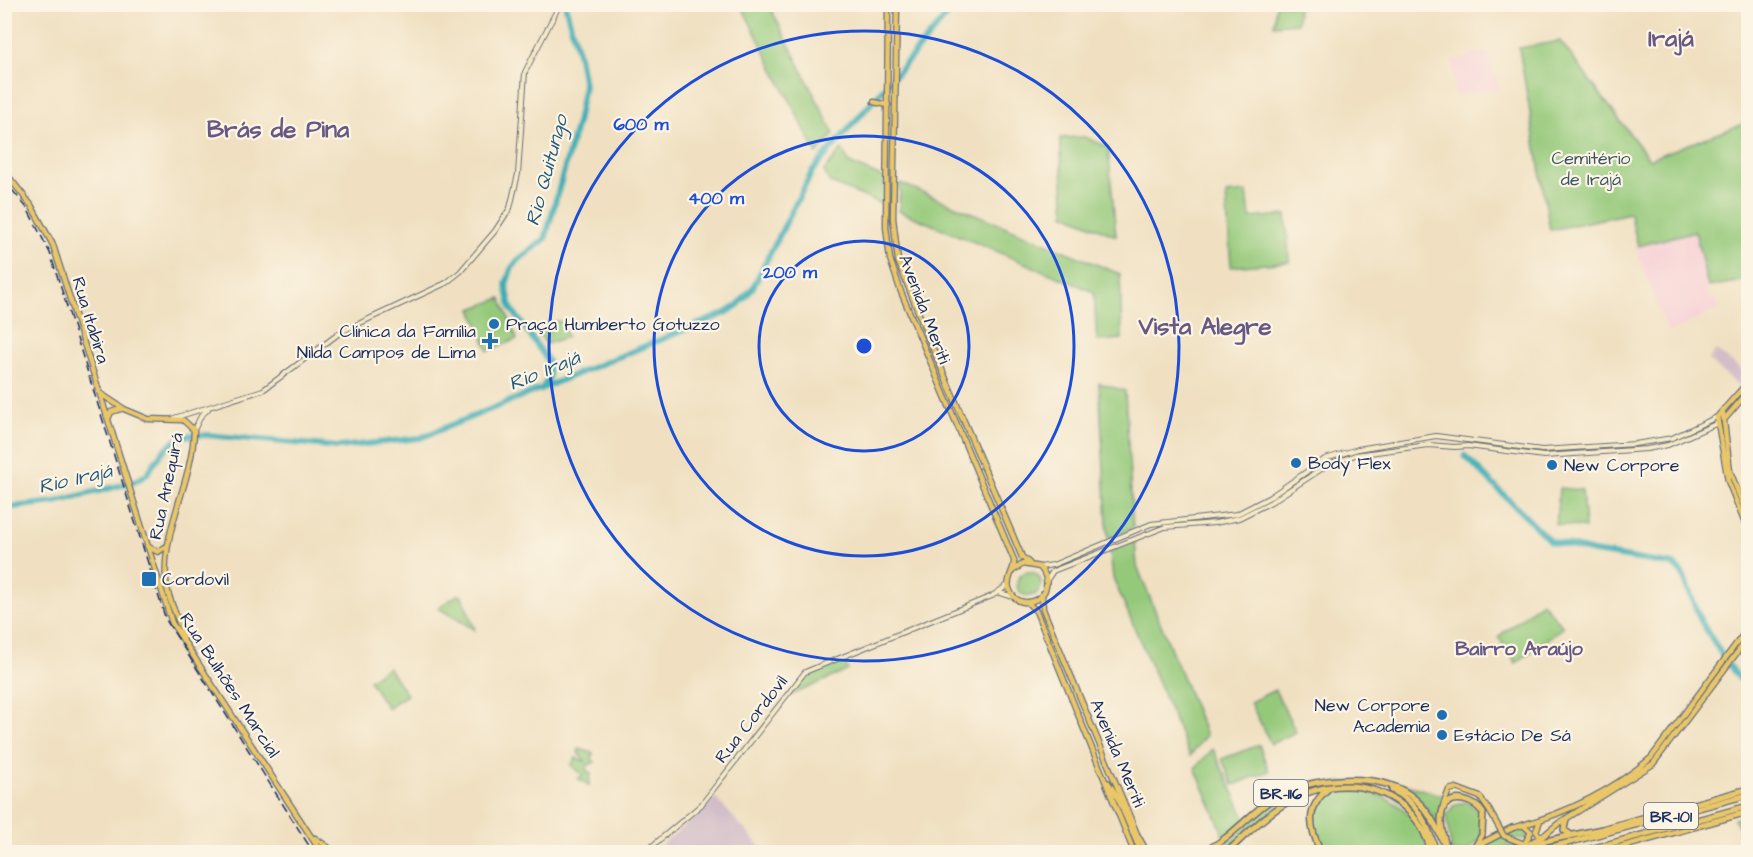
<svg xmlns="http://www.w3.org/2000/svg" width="1753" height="857" viewBox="0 0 1753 857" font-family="'Architects Daughter',sans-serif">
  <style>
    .built { fill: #f7cfd5 }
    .industrial { fill: #d2bdc8 }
    .green { fill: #95c97a; stroke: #587c6c; stroke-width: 1.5 }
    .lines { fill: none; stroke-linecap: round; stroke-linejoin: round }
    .river { stroke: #3aacb4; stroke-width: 6 }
    .secondary-casing { stroke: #666d81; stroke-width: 6 }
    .primary-casing { stroke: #666d81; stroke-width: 7 }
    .highway-casing { stroke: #666d81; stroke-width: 8 }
    .secondary { stroke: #f6e9c3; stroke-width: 4 }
    .primary { stroke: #e9c769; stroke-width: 4.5 }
    .highway { stroke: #e9c769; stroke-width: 5 }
    .rail { stroke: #1b2f5e; stroke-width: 1.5; stroke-dasharray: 9 4.5; stroke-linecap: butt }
    .primary-bridge-casing { stroke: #666d81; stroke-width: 7; stroke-linecap: butt }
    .primary-bridge { stroke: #e9c769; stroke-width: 4.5 }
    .ring { fill: none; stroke: #1d4ed8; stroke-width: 3 }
    .poi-dot { fill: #1f6fb2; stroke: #fcf5e5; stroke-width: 2 }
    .labels { text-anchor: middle; stroke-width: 4.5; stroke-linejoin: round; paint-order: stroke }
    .shield { fill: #fcf5e5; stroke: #5e6a86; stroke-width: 1.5 }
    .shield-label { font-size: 16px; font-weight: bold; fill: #1b2f5e }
    .park-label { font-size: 18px; fill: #3a5665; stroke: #fcf5e5 }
    .street-label { font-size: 18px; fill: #1b2f5e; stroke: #fcf5e5 }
    .poi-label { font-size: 18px; fill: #1b2f5e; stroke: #fcf5e5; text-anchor: start }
    .water-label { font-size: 20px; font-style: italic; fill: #265b7c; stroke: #fcf5e5 }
    .neighbourhood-label { font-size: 20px; font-weight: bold; fill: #675984; stroke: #fcf5e5 }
    .district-label { font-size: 24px; font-weight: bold; fill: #675984; stroke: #fcf5e5 }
    .centre { fill: #1d4ed8; stroke: #fcf5e5; stroke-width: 3 }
    .ring-label { font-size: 18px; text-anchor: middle; font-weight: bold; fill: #1d4ed8; stroke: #fcf5e5; stroke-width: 4.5; stroke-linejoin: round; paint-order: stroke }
  </style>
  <rect width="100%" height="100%" fill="#fcf5e5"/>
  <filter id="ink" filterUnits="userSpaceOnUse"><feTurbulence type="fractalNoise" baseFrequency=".0167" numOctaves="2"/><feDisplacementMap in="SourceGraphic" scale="12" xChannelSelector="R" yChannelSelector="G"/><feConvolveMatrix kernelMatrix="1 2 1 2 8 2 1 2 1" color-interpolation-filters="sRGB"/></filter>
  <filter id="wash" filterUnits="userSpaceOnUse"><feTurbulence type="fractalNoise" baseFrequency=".008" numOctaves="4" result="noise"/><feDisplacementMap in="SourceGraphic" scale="24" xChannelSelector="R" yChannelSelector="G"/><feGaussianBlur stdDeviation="1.35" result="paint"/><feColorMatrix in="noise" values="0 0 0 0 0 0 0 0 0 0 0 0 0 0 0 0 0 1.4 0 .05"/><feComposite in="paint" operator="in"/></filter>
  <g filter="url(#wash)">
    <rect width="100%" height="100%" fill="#f0e0c1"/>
    <path class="built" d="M1488 52 1499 89 1455 95 1452 60 1470 58V54Z
      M1695 233 1709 300 1715 298 1719 309 1668 333 1635 247Z"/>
    <path class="industrial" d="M1716 350 1748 375 1740 387 1708 360Z
      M715 797 765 852H653L701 812Z"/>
    <path class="green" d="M741 5H769L834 134 817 154Z
      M1276 5H1298L1297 23 1274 25Z
      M1560 41 1649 159 1748 122V280L1708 287 1695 231 1638 246 1630 213 1550 230 1519 48Z
      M1085 137 1108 147 1116 236 1065 214 1060 138Z
      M842 149 849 163 884 178V205L830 183 824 171Z
      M900 183 1120 274 1122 339 1097 341 1094 292 899 211Z
      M1247 192 1250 218 1286 215 1289 262 1231 267 1226 194Z
      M501 298 517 339 488 351 472 309Z
      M557 321 563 323 567 337 546 344 535 328Z
      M1099 383 1125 391 1133 528 1108 539Z
      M1559 488 1582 490 1585 528 1556 524Z
      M1135 541 1137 566 1206 735 1190 756 1113 578 1110 551Z
      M1017 584a12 12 0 1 1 24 0a12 12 0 1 1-24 0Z
      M457 595 462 596 475 630 438 608Z
      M1542 602 1563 627 1516 663 1498 637Z
      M845 661 848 670 787 697 809 675Z
      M388 667 407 695 387 708 369 680Z
      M1275 690 1296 732 1271 744 1250 702Z
      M1259 745 1269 771 1233 785 1222 759Z
      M579 749 593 753 592 759 595 762 587 766V771L591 773 589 785 578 779 583 775 571 765 576 758 586 762 578 753Z
      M1213 749 1245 818 1225 838 1195 768Z
      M1340 782C1387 784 1416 797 1431 844 1413 801 1386 782 1338 786 1322 788 1305 791 1290 800 1267 813 1246 836 1225 852H1216L1274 803 1301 789Z
      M1404 784 1444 796 1439 825 1419 799 1404 788Z
      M1339 791C1381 787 1420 809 1428 852H1324C1311 827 1305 802 1339 791Z
      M1466 802 1480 812 1481 839 1465 852H1452L1446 816 1455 804Z
      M1748 816V852H1746L1740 828 1734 819Z
      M1526 828 1529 833 1527 839H1515L1512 843 1520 846 1469 852 1500 835Z"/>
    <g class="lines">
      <path class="river" d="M541 390 549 377 548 361 511 308 506 285 511 269 517 261 545 239 577 123 584 85 579 56 565 4
        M1465 456 1550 541 1594 552 1674 565 1682 573 1701 621 1722 655
        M4 508 55 502 134 482 146 475 163 451 182 436 207 435 339 447 420 438 726 313 738 305 752 289 813 170 957 4
        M1730 666 1748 690"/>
    </g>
  </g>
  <g filter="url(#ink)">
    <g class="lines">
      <g class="secondary-casing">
        <path id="secondary" d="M174 418 263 390 341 332 446 283 460 272 495 231 510 208 518 174 525 72 560 4
          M194 430 201 416 208 409
          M1040 567 1053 565 1151 524 1237 514 1270 497 1325 459 1358 449 1436 436 1542 450 1635 444 1672 438 1717 417
          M1047 580 1053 571 1165 527 1215 523 1239 518 1271 502 1326 466 1355 455 1428 445 1455 447 1468 446 1544 456 1647 449 1668 445 1718 423
          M1000 593 1014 597
          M645 852 701 805 805 672 992 596 1008 585"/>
      </g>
      <g class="primary-casing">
        <path id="primary" d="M888 4 886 227 890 259 901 292 1014 560C1015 570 1006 578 1009 588 1018 618 1063 595 1040 567L1023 564 1012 571
          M897 4 893 218 898 261 928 337 1022 557 1029 563
          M874 102 888 105
          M4 171 31 205 53 245 172 623 321 852
          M1748 382 1717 417 1728 481 1748 531
          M101 394 124 409 148 419 183 420 194 430C193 481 162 528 166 580 167 600 179 618 184 637
          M1723 413 1730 471 1748 518
          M108 419 111 412 121 409
          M1724 420 1748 392
          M147 546 158 552 167 546
          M1042 596 1043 609 1137 834 1147 852
          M1028 603 1036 611 1134 852
          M1443 806 1449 790 1456 788 1480 797 1489 810
          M1540 821 1536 831 1539 835H1544
          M1523 825 1531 832 1525 843
          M1512 828C1563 815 1611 792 1651 758L1748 628
          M315 838 335 852
          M1531 842 1542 837 1559 823 1653 764 1748 638"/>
      </g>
      <g class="highway-casing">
        <path id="highway" d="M1108 783 1118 798 1141 852
          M1392 790C1418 802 1429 827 1436 852
          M1566 819 1564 830 1571 835
          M1201 852C1230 841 1248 814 1274 798 1307 777 1377 771 1410 795 1429 809 1437 828 1446 848
          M1227 852C1248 833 1269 811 1295 798 1350 771 1416 790 1431 852
          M1321 852C1309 827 1305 808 1329 788
          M1448 852C1444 840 1438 822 1443 809 1451 792 1476 801 1483 813L1482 835 1475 847
          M1465 852 1512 828
          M1493 852 1602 829 1748 789
          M1533 852 1748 795
          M1579 852 1748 806
          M1603 852 1748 812"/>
      </g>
      <use href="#secondary" class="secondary"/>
      <use href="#primary" class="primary"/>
      <use href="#highway" class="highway"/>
      <path class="rail" d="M4 180 27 208 50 253 166 620 313 852"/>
      <g class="primary-bridge-casing">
        <path id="primary-bridge" d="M1489 810 1504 836 1522 843"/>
      </g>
      <use href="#primary-bridge" class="primary-bridge"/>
    </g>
  </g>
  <g class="ring">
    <circle cx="864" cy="346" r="105"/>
    <circle cx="864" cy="346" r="210"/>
    <circle cx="864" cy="346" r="315"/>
  </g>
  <g class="poi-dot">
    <circle cx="494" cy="324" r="6"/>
    <path d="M487 332h6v6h6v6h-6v6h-6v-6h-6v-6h6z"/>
    <circle cx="1296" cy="463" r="6"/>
    <circle cx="1552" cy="465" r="6"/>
    <rect x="141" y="571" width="16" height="16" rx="3"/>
    <circle cx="1442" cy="715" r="6"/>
    <circle cx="1442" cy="735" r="6"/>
  </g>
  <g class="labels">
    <g class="shield">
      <rect x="1254" y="780" width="54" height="26" rx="4.5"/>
      <rect x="1644" y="803" width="54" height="26" rx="4.5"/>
    </g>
    <g class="shield-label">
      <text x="1281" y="799">BR-116</text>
      <text x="1671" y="822">BR-101</text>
    </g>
    <g class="park-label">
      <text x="1591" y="164">Cemitério<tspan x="1591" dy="21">de Irajá</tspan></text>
    </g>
    <g class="street-label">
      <text transform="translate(925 309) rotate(69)" y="6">Avenida Meriti</text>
      <text transform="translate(91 320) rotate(73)" y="6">Rua Itabira</text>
      <text transform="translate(166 486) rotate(-78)" y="6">Rua Anequirá</text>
      <text transform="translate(230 685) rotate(57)" y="6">Rua Bulhões Marcial</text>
      <text transform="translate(751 719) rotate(-52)" y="6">Rua Cordovil</text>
      <text transform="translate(1118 753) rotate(67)" y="6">Avenida Meriti</text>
    </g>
    <g class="poi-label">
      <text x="506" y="330">Praça Humberto Gotuzzo</text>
      <text x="476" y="337" text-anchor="end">Clínica da Família<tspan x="476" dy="21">Nilda Campos de Lima</tspan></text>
      <text x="1308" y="469">Body Flex</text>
      <text x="1564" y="471">New Corpore</text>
      <text x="162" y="585">Cordovil</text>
      <text x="1430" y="711" text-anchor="end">New Corpore<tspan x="1430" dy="21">Academia</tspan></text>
      <text x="1454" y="741">Estácio De Sá</text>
    </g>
    <g class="water-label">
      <text transform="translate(546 170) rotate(-75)" y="7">Rio Quitungo</text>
      <text transform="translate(544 370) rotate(-22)" y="7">Rio Irajá</text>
      <text transform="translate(75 478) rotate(-13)" y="7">Rio Irajá</text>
    </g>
    <g class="neighbourhood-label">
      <text x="1519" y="655">Bairro Araújo</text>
    </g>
    <g class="district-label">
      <text x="1671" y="46">Irajá</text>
      <text x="278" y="137">Brás de Pina</text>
      <text x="1205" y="334">Vista Alegre</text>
    </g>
  </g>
  <circle cx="864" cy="346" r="9" class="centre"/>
  <g class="ring-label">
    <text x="641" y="130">600 m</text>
    <text x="716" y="204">400 m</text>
    <text x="790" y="278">200 m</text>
  </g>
  <rect width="1753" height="857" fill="none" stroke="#fcf5e5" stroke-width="24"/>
</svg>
